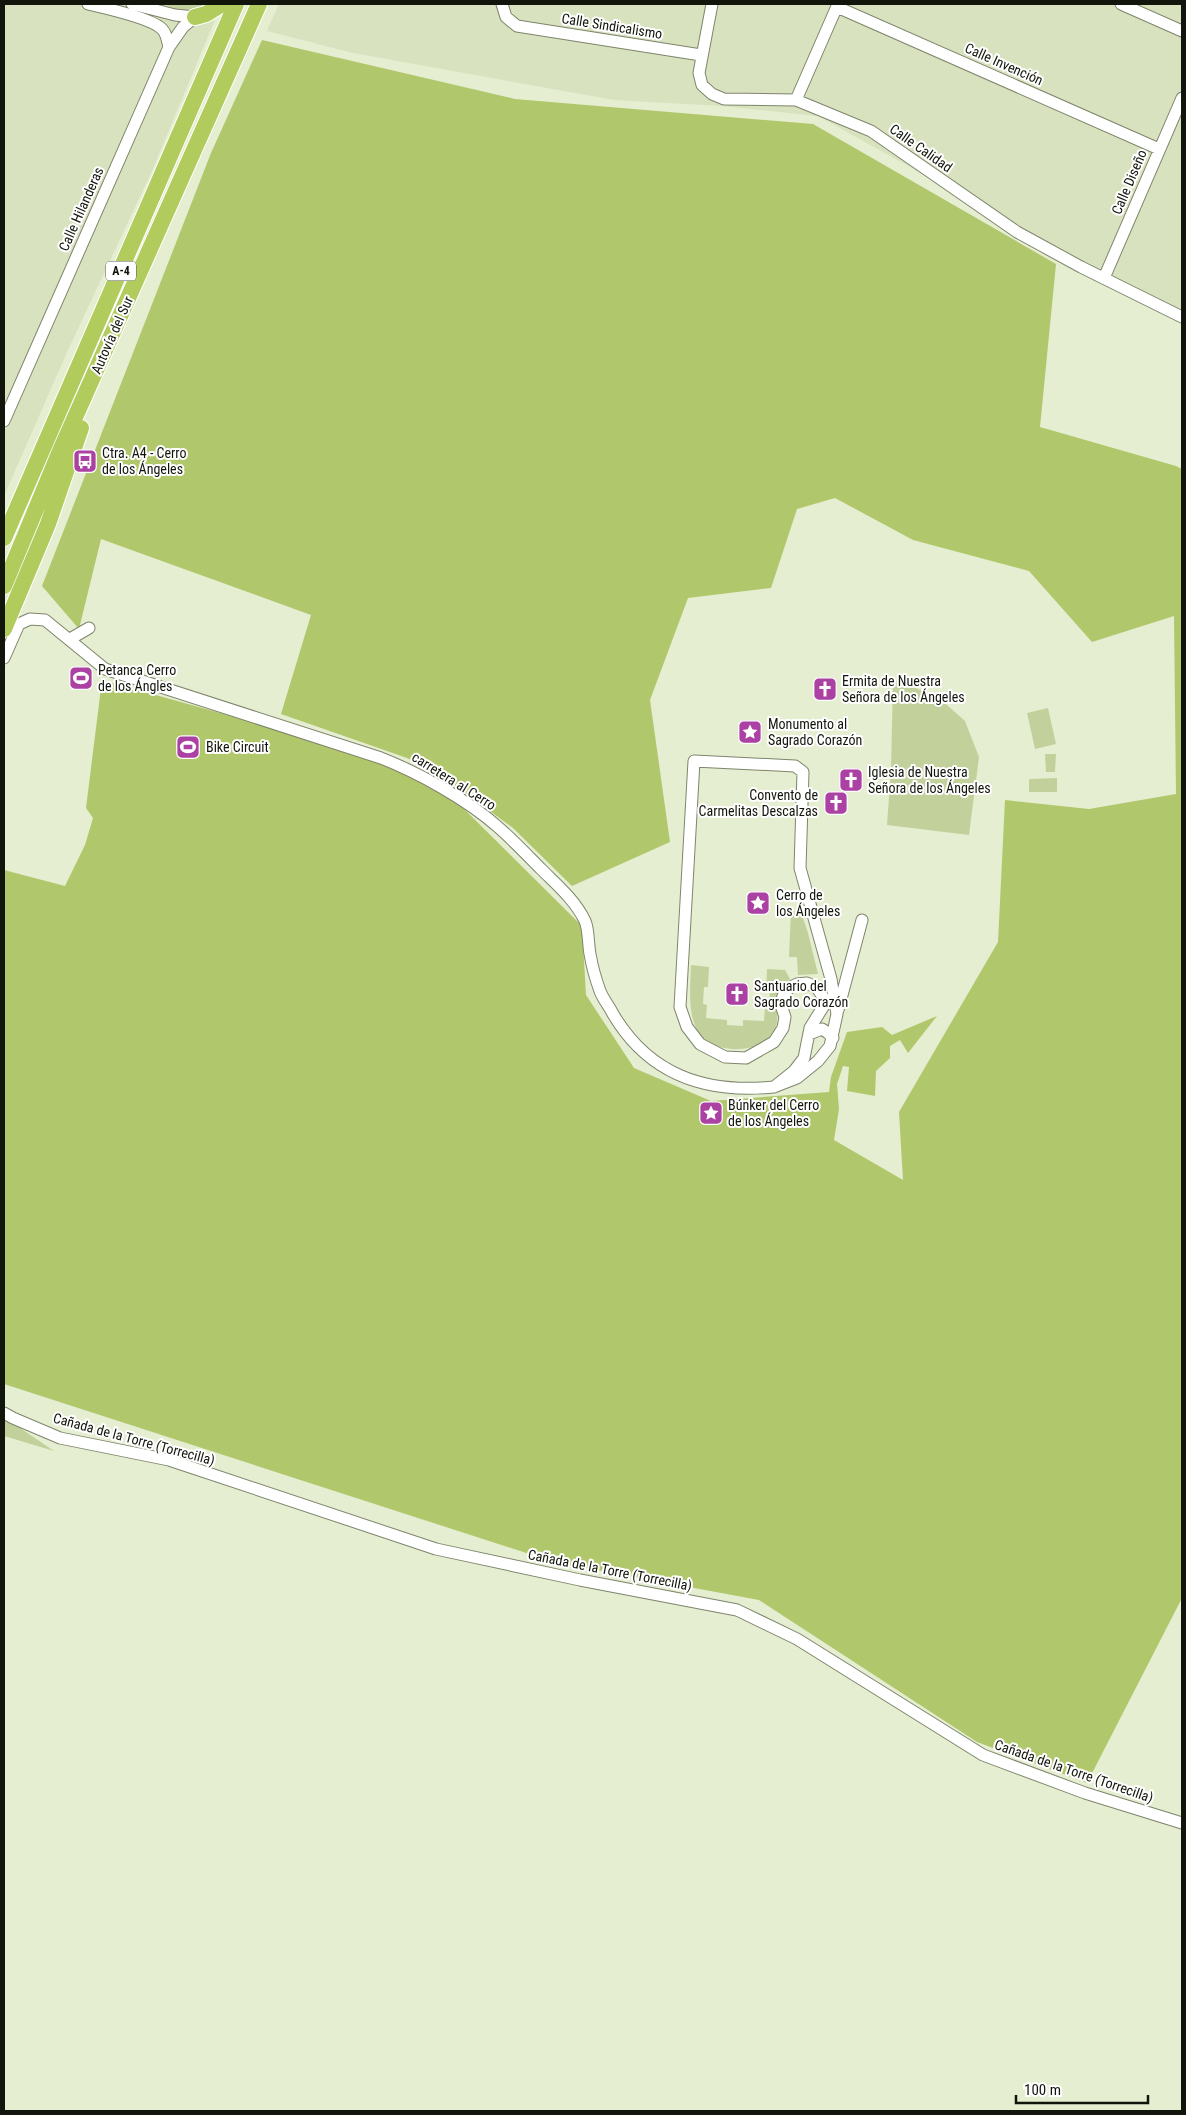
<svg xmlns="http://www.w3.org/2000/svg" width="1186" height="2115" viewBox="0 0 1186 2115" font-family="'Roboto Condensed',sans-serif">
  <style>
    .built { fill: #d8e2bf }
    .green { fill: #c2d19c }
    .forest { fill: #b1c76c }
    .lines { fill: none; stroke-linecap: round; stroke-linejoin: round }
    .minor-casing { stroke: #7e856b; stroke-width: 13 }
    .highway-casing { stroke: #fff; stroke-width: 18 }
    .minor { stroke: #fff; stroke-width: 11 }
    .highway { stroke: #b1cb5c; stroke-width: 16 }
    .labels { text-anchor: middle; stroke-width: 4; stroke-linejoin: round; paint-order: stroke }
    .shield { fill: #fff; stroke: #595b54; stroke-width: 1 }
    .shield-label { font-size: 12px; font-weight: bold; fill: #12150b }
    .street-label { font-size: 14px; fill: #12150b; stroke: #fff }
    .poi-label { font-size: 14px; fill: #12150b; stroke: #fff; text-anchor: start }
  </style>
  <rect width="100%" height="100%" fill="#e5eed1"/>
  <path class="built" d="M4 4H166L169 8 217 15 152 171 68 350 4 496Z
    M279 4H1182V318L818 116 722 106 614 100 353 53 267 31Z"/>
  <path class="green" d="M166 4H217C203 8 179 17 166 4Z
    M893 679 938 697 965 721 979 757 969 835 887 825 891 769Z
    M1048 708 1056 744 1035 749 1027 713Z
    M1045 754H1056L1055 772H1046Z
    M1057 778V792H1029V779Z
    M791 911 801 912 808 933 818 974 798 975 797 957H789Z
    M691 965 709 967 708 987H704L703 1004 707 1005 706 1018 727 1020V1025L743 1026V1020L764 1021 765 1007H769L770 992H766L767 969 785 970 790 979C763 1000 789 1020 768 1039 759 1047 743 1050 732 1049 683 1045 690 1000 691 965Z
    M4 1417 54 1451 4 1436Z"/>
  <path class="forest" d="M262 40 515 99 813 124 1056 264 1040 427 1176 466 1182 469V1598L1087 1783 977 1742 759 1600 554 1562 4 1384V870L65 886 85 845 93 818 86 808 102 680 381 758 462 807 582 926 586 995 634 1068 711 1101 829 1092 831 1077 847 1032 882 1027 892 1035 937 1016 908 1053 900 1040 890 1046V1058L876 1071 875 1096 847 1091 849 1067 843 1066 837 1084 839 1109 834 1140 903 1180 899 1112 998 942 1005 800 1089 809 1176 794 1174 616 1092 642 1029 571 913 540 835 498 797 509 771 588 688 598 650 700 670 842 572 886 513 828 441 775 407 758 281 714 311 615 101 539 79 629 42 586 211 153Z"/>
  <g class="lines">
    <g class="minor-casing">
      <path id="minor" d="M88 4C105 8 151 18 162 29 167 34 167 40 169 47
        M132 4 175 15 195 17
        M502 4 506 17 517 26 701 55
        M712 4 699 73 702 85 712 94 724 99 796 100 871 131 1017 232 1081 267 1182 317
        M1121 4 1182 31
        M837 7 1159 149
        M796 100 838 4
        M1104 278 1182 98
        M4 421 169 47 183 27 195 17
        M70 639 89 628
        M4 658 19 624 30 619 45 620 105 669 381 758C419 773 468 800 498 827 513 840 527 855 541 869 557 885 575 900 585 921 589 930 588 944 590 954 592 966 596 980 600 991 603 999 609 1006 613 1014 649 1075 705 1094 774 1087
        M694 761 795 766 803 772 800 868 831 979 837 1014 830 1046 818 1061 797 1078 774 1087 794 1071 804 1058 810 1028 823 1007V997L817 988 807 983 797 984 789 988 783 996 781 1005 785 1017 783 1028 774 1042 746 1058 725 1057 700 1044 687 1027 680 1007Z
        M838 1010 862 920
        M809 1034 822 1029 828 1033 833 1038
        M4 1413 13 1418 60 1438 169 1460 436 1549 580 1580 737 1610 797 1639 983 1755 1085 1793 1182 1823"/>
    </g>
    <g class="highway-casing">
      <path id="highway" d="M195 17 206 14 222 4
        M4 538 236 4
        M4 586 60 451 259 4
        M4 629 48 524 81 428"/>
    </g>
    <use href="#minor" class="minor"/>
    <use href="#highway" class="highway"/>
  </g>
  <defs>
    <g id="bus-square" transform="scale(1.25)"><rect x="-9" y="-9" width="18" height="18" rx="4" fill="#ab41a3" stroke="#fff"/><path d="M-5-6H5V4H4V6H2V4H-2V6H-4V4H-5ZM-3.5-4V0h7V-4ZM-3.5 1.2v1.5H-2V1.2ZM2 1.2v1.5H3.5V1.2Z" fill="#fff"/></g>
    <g id="stadium-square" transform="scale(1.25)"><rect x="-9" y="-9" width="18" height="18" rx="4" fill="#ab41a3" stroke="#fff"/><path d="M0-5a6.5 5 0 1 0 0 10a6.5 5 0 1 0 0-10ZM-3.5-1.8h7v3.6h-7Z" fill="#fff"/></g>
    <g id="church-square" transform="scale(1.25)"><rect x="-9" y="-9" width="18" height="18" rx="4" fill="#ab41a3" stroke="#fff"/><path d="M-1.2-6h2.4v3.5h3.3v2.4h-3.3V6h-2.4V-.1h-3.3v-2.4h3.3Z" fill="#fff"/></g>
    <g id="sight-square" transform="scale(1.25)"><rect x="-9" y="-9" width="18" height="18" rx="4" fill="#ab41a3" stroke="#fff"/><path d="M0-6L1.8-2.2L6-1.7L2.9 1.2L3.7 5.4L0 3.3L-3.7 5.4L-2.9 1.2L-6-1.7L-1.8-2.2Z" fill="#fff"/></g>
  </defs>
  <g fill-rule="evenodd">
    <use href="#bus-square" x="85" y="461"/>
    <use href="#stadium-square" x="81" y="678"/>
    <use href="#church-square" x="825" y="689"/>
    <use href="#sight-square" x="750" y="732"/>
    <use href="#stadium-square" x="188" y="747"/>
    <use href="#church-square" x="851" y="780"/>
    <use href="#church-square" x="836" y="803"/>
    <use href="#sight-square" x="758" y="903"/>
    <use href="#church-square" x="737" y="994"/>
    <use href="#sight-square" x="711" y="1113"/>
  </g>
  <g class="labels">
    <rect class="shield" x="106" y="261.5" width="30" height="19" rx="4"/>
    <g class="shield-label">
      <text x="121" y="275">A-4</text>
    </g>
    <g class="street-label">
      <text transform="translate(612 26) rotate(9)" y="5">Calle Sindicalismo</text>
      <text transform="translate(1004 64) rotate(24)" y="5">Calle Invención</text>
      <text transform="translate(921 148) rotate(35)" y="5">Calle Calidad</text>
      <text transform="translate(1129 182) rotate(-67)" y="5">Calle Diseño</text>
      <text transform="translate(81 209) rotate(-66)" y="5">Calle Hilanderas</text>
      <text transform="translate(112 335) rotate(-66)" y="5">Autovía del Sur</text>
      <text transform="translate(454 781) rotate(32)" y="5">carretera al Cerro</text>
      <text transform="translate(134 1439) rotate(15)" y="5">Cañada de la Torre (Torrecilla)</text>
      <text transform="translate(610 1570) rotate(11)" y="5">Cañada de la Torre (Torrecilla)</text>
      <text transform="translate(1074 1771) rotate(19)" y="5">Cañada de la Torre (Torrecilla)</text>
    </g>
    <g class="poi-label">
      <text x="102" y="458">Ctra. A4 - Cerro<tspan x="102" dy="16">de los Ángeles</tspan></text>
      <text x="98" y="675">Petanca Cerro<tspan x="98" dy="16">de los Ángles</tspan></text>
      <text x="842" y="686">Ermita de Nuestra<tspan x="842" dy="16">Señora de los Ángeles</tspan></text>
      <text x="768" y="729">Monumento al<tspan x="768" dy="16">Sagrado Corazón</tspan></text>
      <text x="206" y="752">Bike Circuit</text>
      <text x="868" y="777">Iglesia de Nuestra<tspan x="868" dy="16">Señora de los Ángeles</tspan></text>
      <text x="818" y="800" text-anchor="end">Convento de<tspan x="818" dy="16">Carmelitas Descalzas</tspan></text>
      <text x="776" y="900">Cerro de<tspan x="776" dy="16">los Ángeles</tspan></text>
      <text x="754" y="991">Santuario del<tspan x="754" dy="16">Sagrado Corazón</tspan></text>
      <text x="728" y="1110">Búnker del Cerro<tspan x="728" dy="16">de los Ángeles</tspan></text>
    </g>
  </g>
  <rect width="1186" height="2115" fill="none" stroke="#12150b" stroke-width="10"/>
  <path d="M1016 2095v8h132v-8" fill="none" stroke="#12150b" stroke-width="2.5"/>
  <text x="1024" y="2095" font-size="15" fill="#12150b" stroke="#ffffff" stroke-width="4" paint-order="stroke">100 m</text>
</svg>
